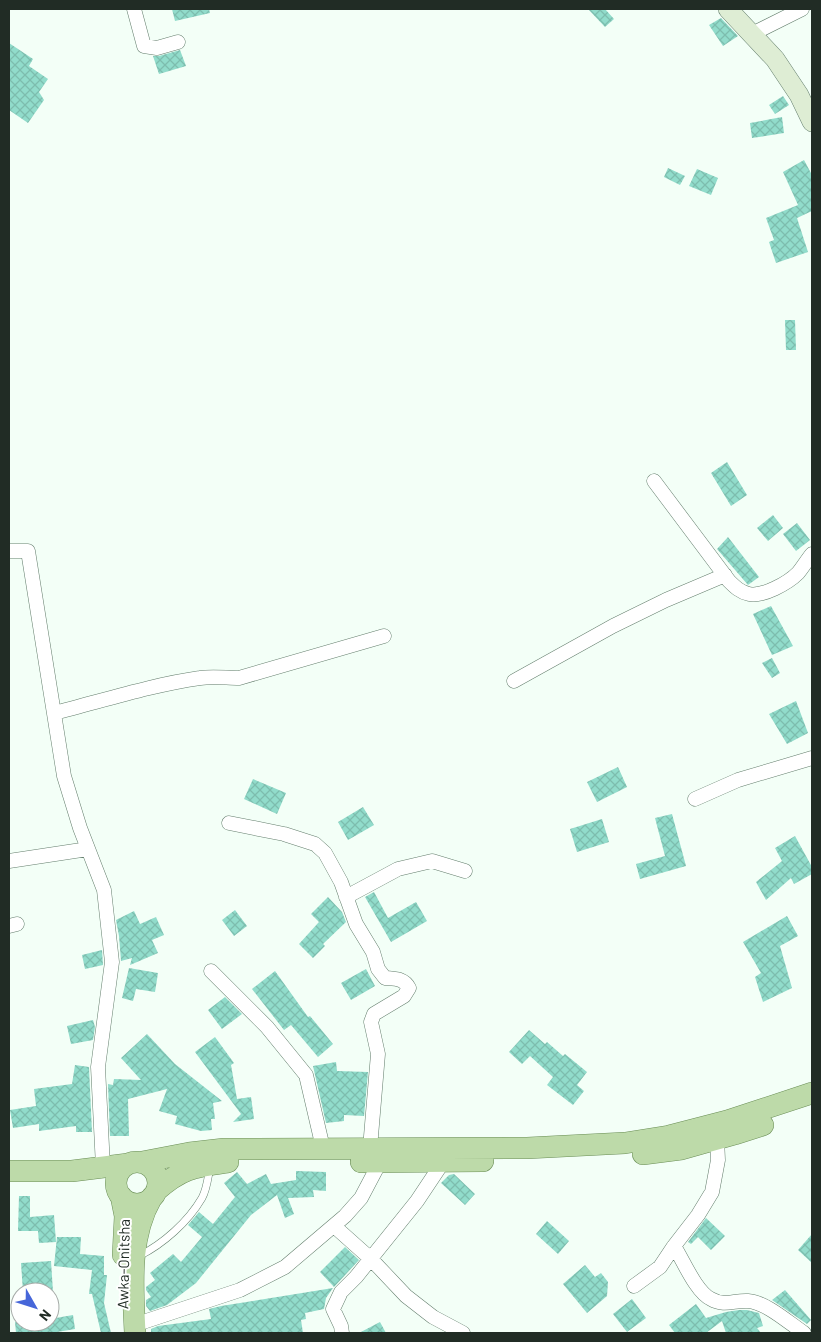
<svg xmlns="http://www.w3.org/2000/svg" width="821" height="1342" viewBox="0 0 821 1342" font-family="Barlow,sans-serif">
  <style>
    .building { fill: url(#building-cross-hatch) }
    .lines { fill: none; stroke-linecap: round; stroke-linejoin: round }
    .lane-casing { stroke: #647e6d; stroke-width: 8 }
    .street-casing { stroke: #647e6d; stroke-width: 15 }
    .secondary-casing { stroke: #647e6d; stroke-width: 20 }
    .primary-casing { stroke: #6a8e56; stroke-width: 22 }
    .lane { stroke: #fff; stroke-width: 7 }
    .street { stroke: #fff; stroke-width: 14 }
    .secondary { stroke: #deedd4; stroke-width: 19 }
    .primary { stroke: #bddaa9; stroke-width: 21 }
    .labels { text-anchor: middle; stroke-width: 4; stroke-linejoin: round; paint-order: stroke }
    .street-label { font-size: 15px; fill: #212c25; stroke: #fff }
  </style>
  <defs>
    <pattern id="building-cross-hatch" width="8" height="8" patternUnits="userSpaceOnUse" patternTransform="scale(1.25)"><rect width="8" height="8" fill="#91dccb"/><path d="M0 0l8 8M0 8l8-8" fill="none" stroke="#7dbdae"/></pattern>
  </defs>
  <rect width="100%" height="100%" fill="#f3fff7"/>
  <path class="building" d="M172 9H209L210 13 175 21Z
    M588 9H605L614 19 605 27Z
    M721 18 738 36 723 46 709 25Z
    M9 43 33 59 29 66 48 79 39 92 44 100 28 123 9 110Z
    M180 50 186 66 159 74 153 56H159Z
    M783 96 789 105 775 114 769 105Z
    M782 117 784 133 752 138 750 123Z
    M804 160 812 175V211L797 218 808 252 776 263 769 242 774 240 766 218 798 205 783 172Z
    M668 168 685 176 680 185 664 177Z
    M697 169 718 178 711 195 689 186Z
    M785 320H795L796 350H786Z
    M727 462 747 495 731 506 711 473Z
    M773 515 783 528 768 541 757 528Z
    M797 523 810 540 796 551 783 534Z
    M728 537 759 577 748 585 717 549Z
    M771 606 793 646 772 655 753 614Z
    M772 658 780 673 772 678 762 663Z
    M796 701 808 733 787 744 769 714Z
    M618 767 627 787 597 802 587 782Z
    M253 779 286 793 277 814 244 799Z
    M363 807 374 825 348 840 338 822Z
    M672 814 686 866 640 879 636 864 665 856 655 818Z
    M602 819 609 842 577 852 570 829Z
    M795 836 812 867V874L794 884 791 878 766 900 756 882 782 861 775 848Z
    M374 892 388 918 416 902 427 921 391 942 365 897Z
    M328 897 342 912 346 922 323 944 325 946 313 958 299 944 319 922 311 914Z
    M235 910 247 926 234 936 222 920Z
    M134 911 140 924 156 917 164 935 152 940 158 953 130 965 132 958 121 961 119 936 116 920Z
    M787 916 798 936 780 946 792 988 763 1002 755 977 761 973 743 942Z
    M102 950 103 965 85 969 82 955Z
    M129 968 158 973 155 992 136 989 133 1001 122 998Z
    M366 969 375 986 351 1000 341 983Z
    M275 971 308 1017 310 1016 333 1044 318 1057 291 1025 284 1030 252 989Z
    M225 997 242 1014 222 1029 208 1010Z
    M93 1020 95 1027 93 1040 71 1044 67 1026Z
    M529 1030 545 1044 547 1042 563 1056 565 1054 587 1072 577 1085 584 1091 573 1105 547 1085 553 1077 530 1056 522 1064 509 1052Z
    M147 1034 175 1064 222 1101 213 1103 215 1119H211L212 1130 201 1131 175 1124 177 1116 159 1111 167 1089 128 1099 129 1136H110L108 1084 113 1085 114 1079 141 1080 121 1058Z
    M215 1037 234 1063 231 1065 237 1099 251 1097 254 1119 233 1122 241 1114 195 1052Z
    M336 1062 337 1071 368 1072 364 1116 344 1115V1121L326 1123 313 1066Z
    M75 1065 89 1067 92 1132H76V1126L39 1131V1124L13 1128 10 1110 36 1106 34 1089 72 1084Z
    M296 1171 326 1172V1191L313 1190 314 1197 288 1198 294 1214 285 1218 277 1195 251 1215 196 1283 167 1305 150 1311 146 1306V1300L151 1297 146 1290V1287L155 1280 150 1273 173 1254 181 1262 202 1237 188 1225 199 1212 213 1224 235 1197 224 1183 237 1172 247 1184 266 1174 271 1184 296 1180Z
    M454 1174 475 1194 465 1205 441 1183 449 1175Z
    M19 1196H30V1217L54 1215 56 1242 39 1243 38 1231H18Z
    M706 1218 725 1236 711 1250 698 1237 691 1244 688 1242Z
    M547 1221 569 1241 558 1254 536 1234Z
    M812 1234V1263L798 1250Z
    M57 1237H81L80 1254 104 1256V1275H107L104 1303 111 1333H101L92 1294H89L92 1270 54 1266Z
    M345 1247 359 1260 334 1287 320 1272Z
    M51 1261 53 1292H23L21 1263Z
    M585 1265 595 1277 601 1273 608 1282 607 1296 587 1313 563 1284Z
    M333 1288 326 1298 324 1309 305 1313 306 1319 301 1320 303 1333H151V1329L158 1326 211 1319 209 1309 221 1306Z
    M785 1290 811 1320 807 1324 772 1300Z
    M632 1299 646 1318 627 1332 613 1314Z
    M696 1304 706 1318 726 1312 739 1310H747L759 1313 763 1326 757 1328 761 1333H726L722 1321 706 1333H675L669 1325Z
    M73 1315 75 1329 51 1333H16L15 1322H50V1319Z
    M380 1322 386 1333H359Z"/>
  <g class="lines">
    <g class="lane-casing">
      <path id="lane" d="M139 1256C163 1244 188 1222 202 1198 207 1189 208 1177 210 1167"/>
    </g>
    <g class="street-casing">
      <path id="street" d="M134 9 144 46 157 48 178 42
        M752 34 802 9
        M654 481 729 581C735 587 740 592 749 594 763 597 788 583 798 573 803 567 807 560 812 554
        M9 551H28L64 776 80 828 104 890 112 962 98 1067 103 1167
        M514 681 613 626 666 600 725 575
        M54 713C102 701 151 685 200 678 212 676 227 678 239 678L384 636
        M695 799 738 780 812 758
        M229 823 284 834 315 844 325 853 341 882 356 924 373 952 378 969 385 978C395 979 404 978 409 988L404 996 374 1014 371 1022 378 1054 370 1148
        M9 861 88 849
        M346 897 398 869 432 861 465 871
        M9 926 17 924
        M211 971 267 1027 306 1075 323 1148
        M334 1226 371 1259 406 1296 433 1317 463 1333
        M674 1246C683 1260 696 1292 711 1299 725 1307 734 1300 748 1301 766 1302 789 1323 804 1333
        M634 1286 660 1267 674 1246 698 1215 712 1192 718 1160 717 1139
        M134 1325 240 1290 285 1267 345 1216 361 1198 380 1162
        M342 1333 341 1326 333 1309 341 1292 356 1277 417 1201 443 1162"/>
    </g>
    <g class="secondary-casing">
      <path id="secondary" d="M728 9 775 59 799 95 812 122"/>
    </g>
    <g class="primary-casing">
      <path id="primary" d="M643 1154 682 1149 735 1134 763 1125
        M142 1162 189 1153 224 1149 527 1148 625 1143 669 1136 727 1121 812 1093
        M361 1162 483 1161
        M116 1183a21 21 0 1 1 42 0a21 21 0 1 1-42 0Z
        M9 1171H72L128 1164
        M156 1191C182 1168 194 1167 228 1162
        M121 1196 125 1216 123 1255
        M135 1333C133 1288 128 1238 152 1197"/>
    </g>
    <use href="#lane" class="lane"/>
    <use href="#street" class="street"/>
    <use href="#secondary" class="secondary"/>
    <use href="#primary" class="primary"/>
  </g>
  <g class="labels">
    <g class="street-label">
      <text transform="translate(124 1264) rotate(-89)" y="5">Awka-Onitsha</text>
    </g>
  </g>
  <rect width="821" height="1342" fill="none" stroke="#212c25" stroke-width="20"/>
  <g transform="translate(35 1307) rotate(129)"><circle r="24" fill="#ffffff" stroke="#a6aba8"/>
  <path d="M0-4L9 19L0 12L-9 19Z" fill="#4666d9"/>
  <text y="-8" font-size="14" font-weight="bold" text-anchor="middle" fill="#212c25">N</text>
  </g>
</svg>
